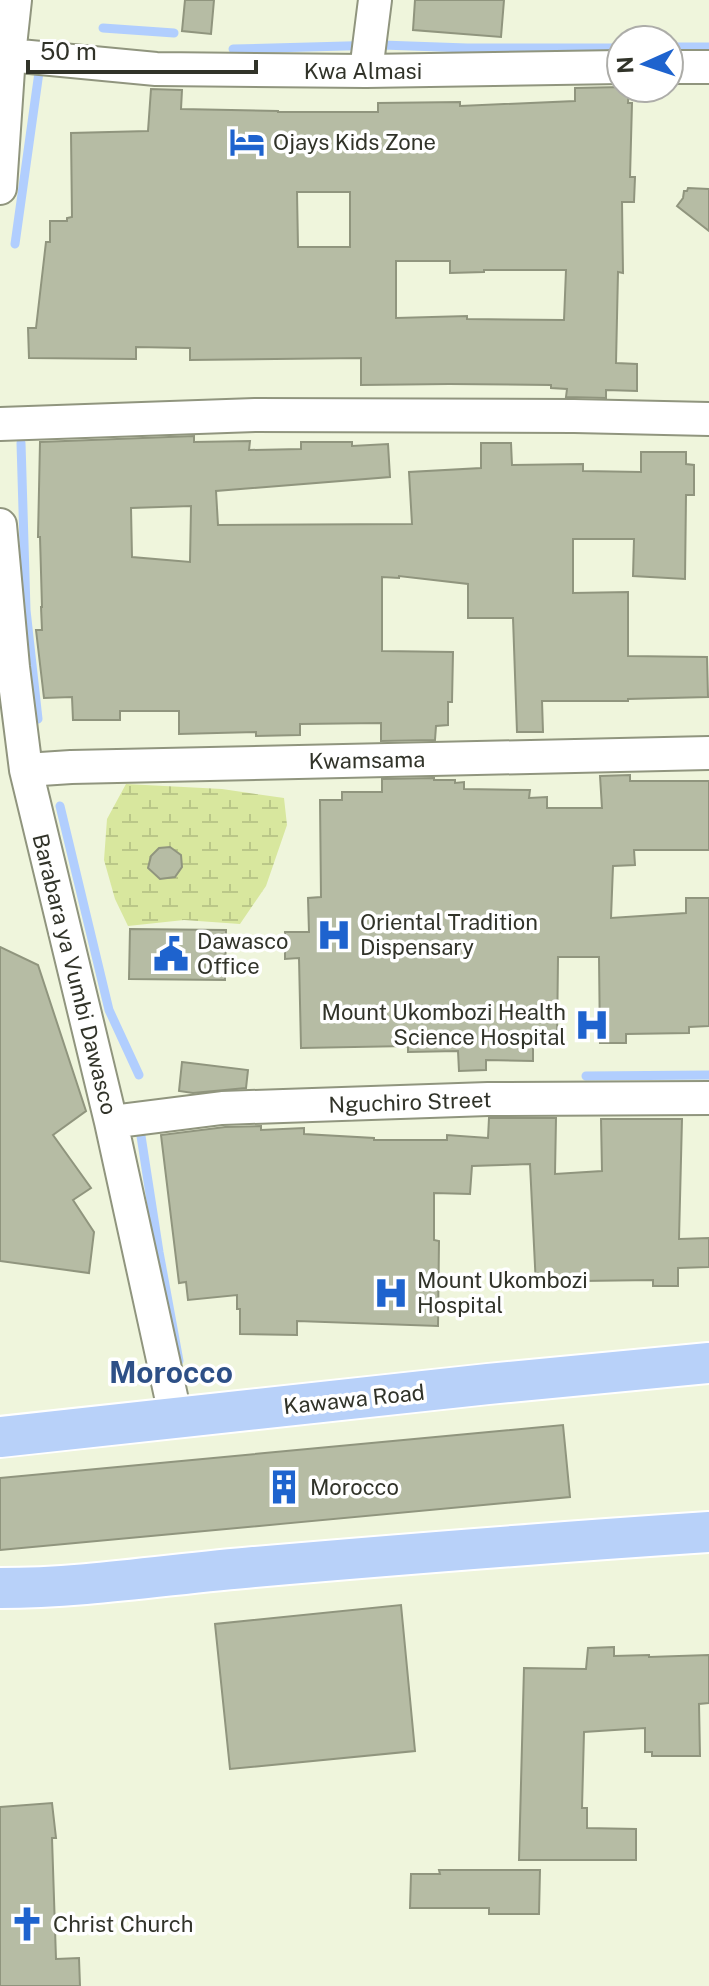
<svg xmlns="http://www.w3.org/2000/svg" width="709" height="1986" viewBox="0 0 709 1986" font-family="'Public Sans',sans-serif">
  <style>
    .wetland { fill: url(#wetland-marsh) }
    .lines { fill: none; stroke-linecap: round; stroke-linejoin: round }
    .stream { stroke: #b1cefe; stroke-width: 9 }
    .building { fill: #b6bca4; stroke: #90957e; stroke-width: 2; fill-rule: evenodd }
    .minor-casing { stroke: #90957e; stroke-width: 36 }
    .major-casing { stroke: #fff; stroke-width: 44 }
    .minor { stroke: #fff; stroke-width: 32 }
    .major { stroke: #b8d1f9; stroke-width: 40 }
    .labels { text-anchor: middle; stroke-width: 7; stroke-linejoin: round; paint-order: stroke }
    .street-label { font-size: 22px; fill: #313329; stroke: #fff }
    .poi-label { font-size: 22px; fill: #313329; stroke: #fff; text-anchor: start }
    .district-label { font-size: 30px; font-weight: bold; fill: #2e5087; stroke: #fff }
  </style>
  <defs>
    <pattern id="wetland-marsh" width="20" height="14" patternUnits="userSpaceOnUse" patternTransform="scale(2)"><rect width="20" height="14" fill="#d8e79e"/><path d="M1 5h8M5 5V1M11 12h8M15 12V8" fill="none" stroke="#bac788"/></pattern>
  </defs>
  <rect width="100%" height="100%" fill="#eff5dc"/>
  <path class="wetland" d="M126 784 222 789 284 798 287 825 266 886 240 924 184 920 128 926 115 899 104 860 107 819Z"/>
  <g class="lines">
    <path class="stream" d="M103 28 174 33
      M669 47H709
      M233 49 382 45 467 48H621
      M15 244 40 65
      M21 443 26 610 38 719
      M60 806 109 1010 139 1075
      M586 1076 709 1075
      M141 1136 159 1252 179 1361"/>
  </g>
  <path class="building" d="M185 0H214L211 34 182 31Z
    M415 0H504L501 37 413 30Z
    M621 87 629 88 628 103H632L630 177H635L634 202H622L623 273 618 272 616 363 637 364V391L606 390V398L566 397 567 389 551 388V385L449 384 361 385V358L190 360V348L136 347V359L29 358 28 328H36L46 242H50V221H67V218L72 217 71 133 148 131 151 89 182 90 181 109 278 111V112H378V103L460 102V106L575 101V88ZM297 192H350V247H298ZM396 261H450V273L484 272V270H566L564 320 467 319V316L396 318Z
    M688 188 709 189V231L677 206 683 198 684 191H687Z
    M194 436V442L250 441 249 450 301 449V442H352V446L388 444 390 477 216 491 218 525 412 524 409 472 481 468V443H511L512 465 583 464V471L641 472V452H686V464L694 465V495H686L685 579 633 576 634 539H573V593L628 592V656L707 657 708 697 628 699V701H542L543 732H517L513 618H468V584L399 576V578L382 577V651L453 652 452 702H448V725L436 726 435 740 381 741V723L300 724V735L256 736V732L179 734V711H120V720H73L72 697 44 698 36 630H42L41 607H42L40 537H38L40 442ZM191 506 190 562 132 557 131 508Z
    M630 775V781H709V850H634L635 865 613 866 611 918 686 913V898H709V1026L689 1027V1033L626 1034V1043H600L599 957H558L557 1043H533V1061L486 1060V1070L459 1071 458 1051 408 1052V1046L301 1048 299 958 285 959V932H309L308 898 321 897 320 800H342V792H382V779L434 778V780H455V783L464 782V789L530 790 529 798 547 797V808H602L600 776Z
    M170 847 181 855 182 867 175 877 160 879 148 868 151 856 159 848Z
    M130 929 226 930 225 980 129 979Z
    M0 947 38 965 86 1111 53 1135 91 1188 73 1200 94 1232 89 1273 0 1261Z
    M182 1062 248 1070 246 1088 193 1093 179 1091Z
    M489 1118H556L555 1174 602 1171 601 1119H682L679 1239 709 1238V1267L678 1268V1286H653V1280L581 1281V1283L536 1286 530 1164 472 1166 470 1194 434 1193V1240L439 1241 438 1326 297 1321V1335L240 1334V1309H237V1295L188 1300 186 1282 179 1283 161 1135 225 1127 261 1126V1130L304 1128V1134L374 1138V1140H447V1135L488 1138Z
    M563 1425 570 1497 0 1550V1478Z
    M401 1605 415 1751 230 1769 215 1624Z
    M614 1647V1656L649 1655V1657L709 1655V1703L699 1704 700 1756H652V1752H645V1728L584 1732 582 1808H587V1828L636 1829V1860H519L524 1668 586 1669 588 1648Z
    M52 1803 56 1838H52L56 1959 79 1958 80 1986H0V1807Z
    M439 1870H540L539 1914H489V1908H410L411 1874H440Z"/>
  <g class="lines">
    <g class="minor-casing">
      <path id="minor" d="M9 55 156 69 366 71 621 67
        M669 67H709
        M366 71 375 0
        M0 188 9 55 15 0
        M0 424 255 415 574 416 709 419
        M0 525 13 667 26 770 111 1122 176 1419
        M26 770 71 767 709 753
        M111 1122 222 1108 488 1099 709 1098"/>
    </g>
    <g class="major-casing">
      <path id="major" d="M0 1437 488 1384 709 1363
        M0 1588C85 1588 170 1574 254 1567 406 1554 557 1542 709 1532"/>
    </g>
    <use href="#minor" class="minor"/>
    <use href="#major" class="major"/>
  </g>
  <defs>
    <g id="hotel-bare" transform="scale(2.76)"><path d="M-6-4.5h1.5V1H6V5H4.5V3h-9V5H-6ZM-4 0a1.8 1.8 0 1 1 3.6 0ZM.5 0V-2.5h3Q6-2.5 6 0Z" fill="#1e63ce" stroke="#fff" stroke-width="2.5" paint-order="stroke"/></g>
    <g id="hospital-bare" transform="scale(2.76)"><path d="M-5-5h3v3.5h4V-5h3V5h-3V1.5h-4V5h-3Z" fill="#1e63ce" stroke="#fff" stroke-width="2.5" paint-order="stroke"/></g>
    <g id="civic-bare" transform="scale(2.76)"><path d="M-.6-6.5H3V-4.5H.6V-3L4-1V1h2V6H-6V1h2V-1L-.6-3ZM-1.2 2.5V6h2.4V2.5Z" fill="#1e63ce" stroke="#fff" stroke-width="2.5" paint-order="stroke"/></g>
    <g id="building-bare" transform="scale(2.76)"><path d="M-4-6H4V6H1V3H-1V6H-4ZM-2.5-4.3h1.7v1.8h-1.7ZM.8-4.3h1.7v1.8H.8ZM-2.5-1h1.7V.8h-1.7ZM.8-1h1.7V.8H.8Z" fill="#1e63ce" stroke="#fff" stroke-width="2.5" paint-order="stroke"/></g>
    <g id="church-bare" transform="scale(2.76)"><path d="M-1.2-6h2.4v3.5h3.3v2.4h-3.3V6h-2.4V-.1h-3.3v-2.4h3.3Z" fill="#1e63ce" stroke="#fff" stroke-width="2.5" paint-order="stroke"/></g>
  </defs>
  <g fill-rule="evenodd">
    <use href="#hotel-bare" x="247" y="142"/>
    <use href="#hospital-bare" x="334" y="935"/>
    <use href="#civic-bare" x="171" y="954"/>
    <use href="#hospital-bare" x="592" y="1025"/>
    <use href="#hospital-bare" x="391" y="1293"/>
    <use href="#building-bare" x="284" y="1487"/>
    <use href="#church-bare" x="27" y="1924"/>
  </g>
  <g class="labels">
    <g class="street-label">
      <text x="363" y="79">Kwa Almasi</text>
      <text transform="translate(367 760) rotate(-1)" y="8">Kwamsama</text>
      <text transform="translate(75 974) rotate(76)" y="8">Barabara ya Vumbi Dawasco</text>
      <text transform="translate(410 1102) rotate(-2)" y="8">Nguchiro Street</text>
      <text transform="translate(354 1399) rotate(-6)" y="8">Kawawa Road</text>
    </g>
    <g class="poi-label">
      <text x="273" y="150">Ojays Kids Zone</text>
      <text x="360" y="930">Oriental Tradition<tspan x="360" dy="25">Dispensary</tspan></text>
      <text x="197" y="949">Dawasco<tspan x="197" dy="25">Office</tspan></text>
      <text x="566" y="1020" text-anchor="end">Mount Ukombozi Health<tspan x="566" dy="25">Science Hospital</tspan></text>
      <text x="417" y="1288">Mount Ukombozi<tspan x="417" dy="25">Hospital</tspan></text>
      <text x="310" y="1495">Morocco</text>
      <text x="53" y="1932">Christ Church</text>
    </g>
    <g class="district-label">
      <text x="171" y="1383">Morocco</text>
    </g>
  </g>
  <g transform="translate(645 64) rotate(267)"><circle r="38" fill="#ffffff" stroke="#adada9" stroke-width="2"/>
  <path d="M0-6L14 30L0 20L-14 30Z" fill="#1e63ce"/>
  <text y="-12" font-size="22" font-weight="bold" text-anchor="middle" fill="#313329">N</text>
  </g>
  <path d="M28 60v12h228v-12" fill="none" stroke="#313329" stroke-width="4"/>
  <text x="40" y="60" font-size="24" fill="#313329" stroke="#ffffff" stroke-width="6" paint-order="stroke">50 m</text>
</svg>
